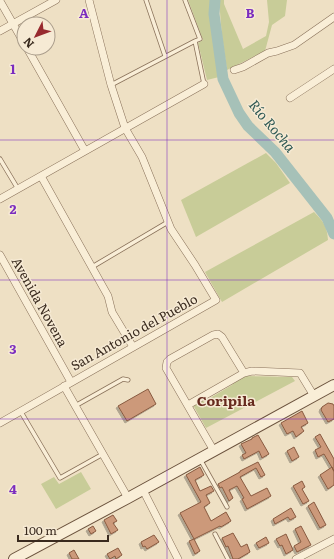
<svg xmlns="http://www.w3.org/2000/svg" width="334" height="559" viewBox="0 0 334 559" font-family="Literata,serif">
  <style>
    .green { fill: #c8cc98 }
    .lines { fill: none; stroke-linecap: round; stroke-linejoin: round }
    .river { stroke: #a6c1b8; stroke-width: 11 }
    .building { fill: #cc997a; stroke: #885a40; filter: url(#shadow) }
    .lane-casing { stroke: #89715a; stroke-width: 5 }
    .street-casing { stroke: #89715a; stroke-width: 8 }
    .secondary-casing { stroke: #6b523d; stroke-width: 12 }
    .lane { stroke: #f9eed7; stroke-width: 3.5 }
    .street { stroke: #f9eed7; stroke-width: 7 }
    .secondary { stroke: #f9eed7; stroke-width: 10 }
    .grid { fill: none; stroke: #7b2cbf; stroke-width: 1; stroke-opacity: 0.55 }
    .labels { text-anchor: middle; stroke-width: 3; stroke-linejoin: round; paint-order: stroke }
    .street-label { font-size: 13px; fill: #392a1e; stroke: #f6ead4 }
    .water-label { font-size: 14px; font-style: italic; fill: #2e5954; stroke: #f6ead4 }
    .neighbourhood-label { font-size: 14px; font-weight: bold; fill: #662a1e; stroke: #f6ead4 }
    .grid-label { font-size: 13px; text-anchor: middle; font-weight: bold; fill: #7b2cbf; stroke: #f6ead4; stroke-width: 3; stroke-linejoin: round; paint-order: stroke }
  </style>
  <defs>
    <filter id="shadow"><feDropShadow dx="-2" dy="2" stdDeviation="0" flood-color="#0004"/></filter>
  </defs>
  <rect width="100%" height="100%" fill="#eee0c4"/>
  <path class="green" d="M188 0H212L211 10 219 77 207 80 198 43 203 40Z
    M219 0H224V4L243 49 266 36 269 22 267 0H287L285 16 272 25 265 51 227 70 222 36Z
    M266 153 276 163 290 183 196 237 181 200Z
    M314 212C324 222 327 226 328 240L222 302 205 272Z
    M244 376 292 377 295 381 206 428 193 405 202 400 205 401 232 385 234 382Z
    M81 472 91 489 56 509 41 484 54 477 59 484Z"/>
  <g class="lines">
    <path class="river" d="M215 0 214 14 223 79 239 113 248 126 275 152 327 218 334 234"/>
  </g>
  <path class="building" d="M148 389 156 404 127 421 118 406Z
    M328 403 333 404 334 406V419L328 422 321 410 322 407Z
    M302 411 308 423 301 427 304 431 296 437 293 431 287 434 281 423Z
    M320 434 334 459V471L324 454 318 457 315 450 321 447 315 437Z
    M258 435 269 454 262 458 259 451 244 459 242 455 246 453 241 444 252 439V438Z
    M294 447 299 457 292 461 287 451Z
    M258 462 265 475 261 477 256 468 240 477 251 496 267 488 271 496 247 509 242 499 244 498 237 486 229 490 233 498 229 501 222 487 220 488 218 484 240 472V471Z
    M200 467 204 475 195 480 200 491 211 486 214 491 206 495 210 503 204 507 211 521 226 512 231 521 221 527 220 526 194 539 180 513 201 502 186 475Z
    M332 467 334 472V485L328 489 320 475Z
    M302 481 305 487 302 489 309 501 303 504 293 486Z
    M314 502 326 525 320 528 308 506Z
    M291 508 296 517 290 520 288 517 275 524 273 519Z
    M113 515 117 521 113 523 118 530 111 534 104 520Z
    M93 526 96 531 91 534 88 529Z
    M301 526 311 545 297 552 294 546 301 542 295 529Z
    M233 533 241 547 247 544 250 552 238 559H233L228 546 226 547 222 538Z
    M286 534 293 550 286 554 282 545 280 546 276 539Z
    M154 535 159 542 147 549 145 546 143 547 141 542Z
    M266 537 269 543 259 548 256 543Z
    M194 539 200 551 195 554 189 541Z
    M118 548 122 555 116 559 115 556 110 559 107 554Z
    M74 550 79 559H72L69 553Z"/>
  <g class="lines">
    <g class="lane-casing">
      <path id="lane" d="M146 0 165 56
        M185 0 200 39 195 41 204 84
        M111 85 195 41
        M0 159 18 189
        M92 267 168 222
        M75 406 123 379 128 380
        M21 412 60 478 103 454
        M200 459 227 507
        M215 534 228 559"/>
    </g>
    <g class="street-casing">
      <path id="street" d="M0 1 24 43
        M0 31 56 0
        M27 48 85 151
        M234 70 243 67 268 53 277 51 294 45 334 17
        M290 98 334 69
        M41 176 108 296 112 312 133 347
        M0 199 204 84
        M0 255 71 382
        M64 386 128 498
        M188 405 244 373 252 371 300 373 314 396
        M0 423 216 300 195 265 171 229 142 157 125 128 111 85 89 0
        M214 451 166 368 167 362 170 359 213 335 218 334 222 337 244 373
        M143 490 178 559
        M296 559 334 539"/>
    </g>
    <g class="secondary-casing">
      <path id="secondary" d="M14 559 128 498 334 385"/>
    </g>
    <use href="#lane" class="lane"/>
    <use href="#street" class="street"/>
    <use href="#secondary" class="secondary"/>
  </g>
  <path class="grid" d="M167 0V559M0 140H334M0 280H334M0 419H334"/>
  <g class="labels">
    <g class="street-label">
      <text transform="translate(40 302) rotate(61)" y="5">Avenida Novena</text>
      <text transform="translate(134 332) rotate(-29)" y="5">San Antonio del Pueblo</text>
    </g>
    <g class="water-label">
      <text transform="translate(272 126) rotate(50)" y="5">Río Rocha</text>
    </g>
    <g class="neighbourhood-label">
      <text x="226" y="406">Coripila</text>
    </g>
  </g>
  <g class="grid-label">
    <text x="84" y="18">A</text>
    <text x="250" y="18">B</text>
    <text x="13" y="74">1</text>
    <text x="13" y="214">2</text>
    <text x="13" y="354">3</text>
    <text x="13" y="494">4</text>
  </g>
  <g transform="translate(36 36) rotate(228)"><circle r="19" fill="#f6ead4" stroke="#aa9d8b"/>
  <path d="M0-3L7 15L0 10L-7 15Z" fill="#982a2f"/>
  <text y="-6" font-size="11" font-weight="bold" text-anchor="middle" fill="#392a1e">N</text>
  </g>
  <path d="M18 535v6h90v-6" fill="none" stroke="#392a1e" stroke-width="2"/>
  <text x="24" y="535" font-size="12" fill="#392a1e" stroke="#f6ead4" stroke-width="3" paint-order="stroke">100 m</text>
</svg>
